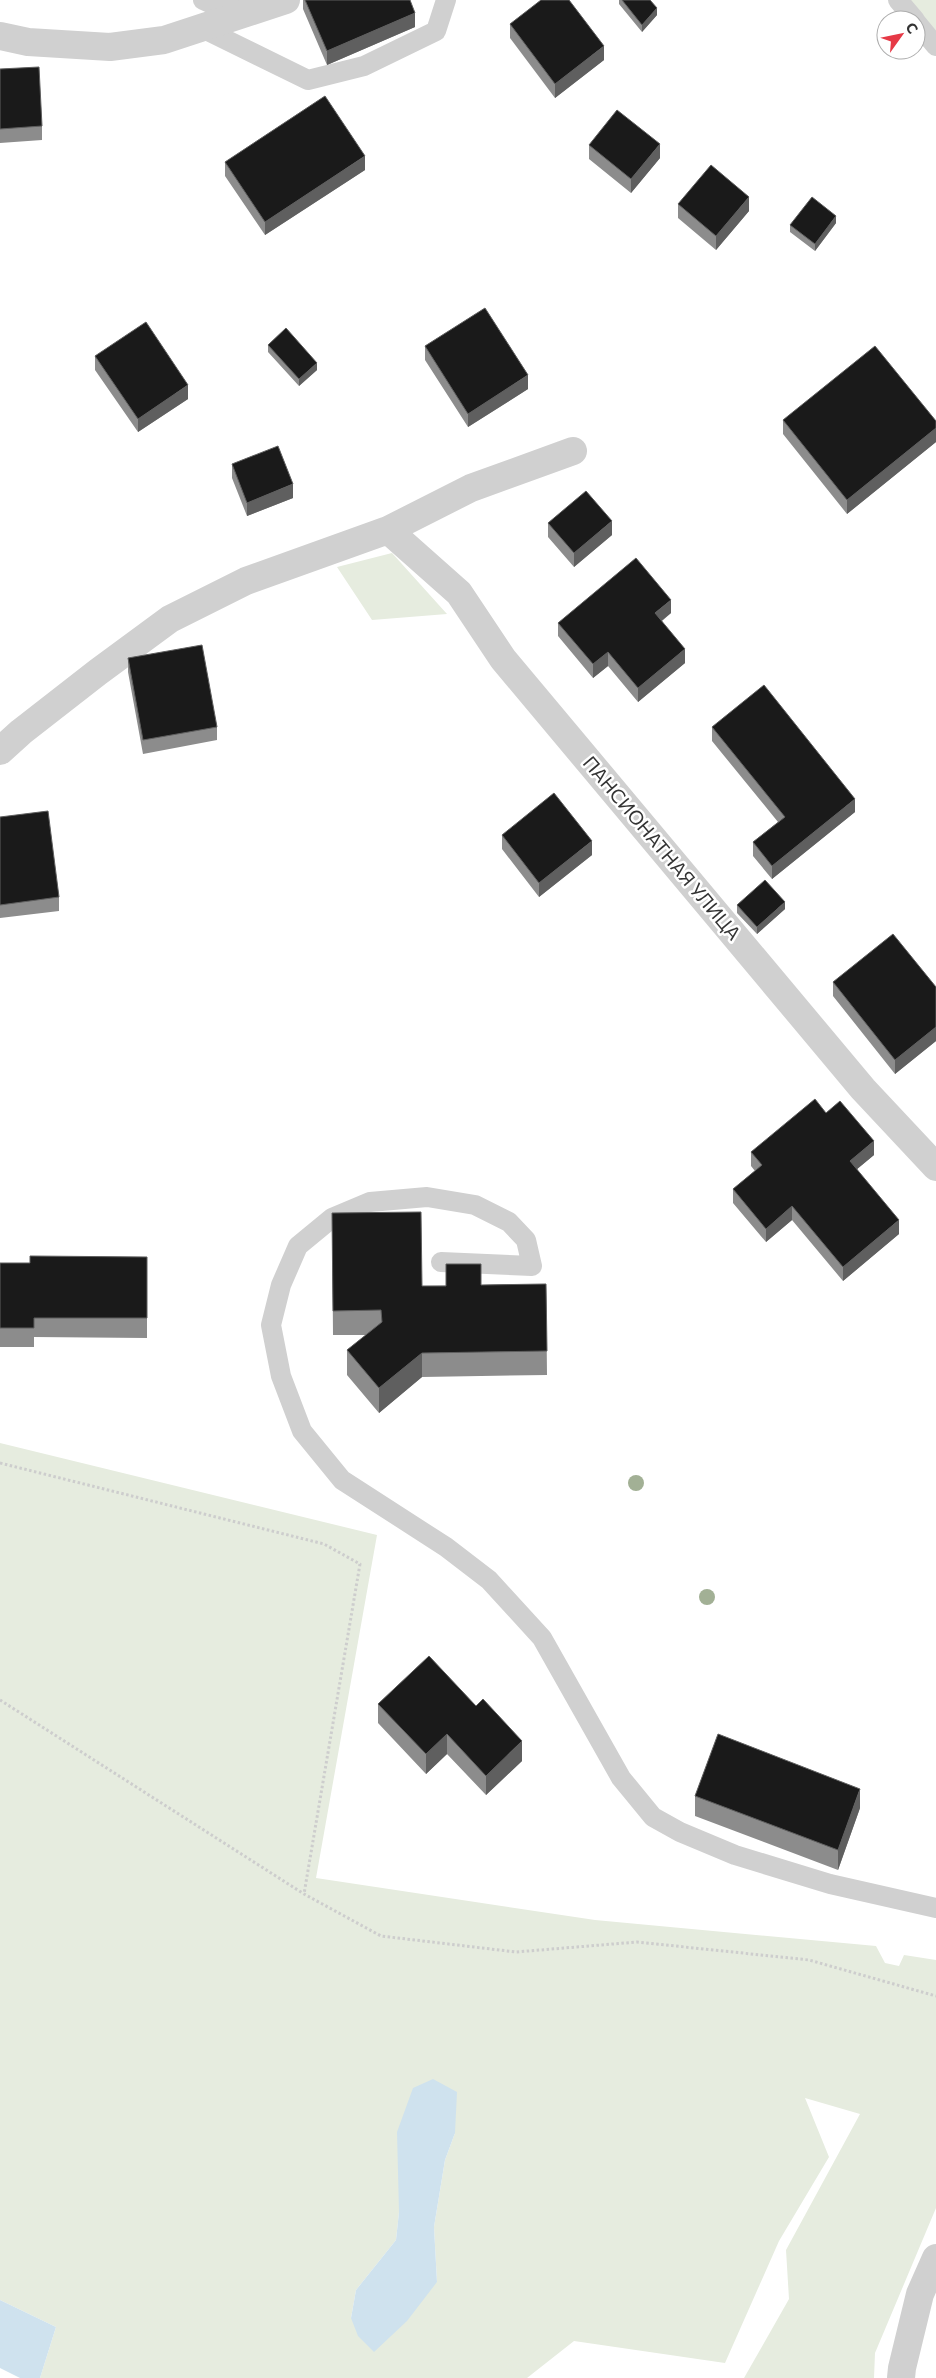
<svg xmlns="http://www.w3.org/2000/svg" width="936" height="2378" viewBox="0 0 936 2378" font-family="Commissioner,sans-serif">
  <style>
    .green { fill: #e6ecdf; fill-rule: evenodd }
    .water { fill: #cfe2ee }
    .lines { fill: none; stroke-linecap: round; stroke-linejoin: round }
    .path { stroke: #cdcdcd; stroke-width: 3; stroke-dasharray: 2.5 2.5; stroke-linecap: butt }
    .service { stroke: #d0d0d0; stroke-width: 20 }
    .minor { stroke: #d0d0d0; stroke-width: 28 }
    .tree { fill: #a2b095 }
    .wall { fill: #8c8c8c }
    .shaded-wall { fill: #5f5f5f }
    .building { fill: #1a1a1a; stroke: #5f5f5f }
    .labels { text-anchor: middle; stroke-width: 5; stroke-linejoin: round; paint-order: stroke }
    .street-label { font-size: 19px; fill: #333; stroke: #fff }
  </style>
  <rect width="100%" height="100%" fill="#fff"/>
  <path class="green" d="M899 0H936V46Z
    M392 553 447 614 372 620 337 567Z
    M0 1443 377 1535 316 1878 595 1920 876 1946 885 1963 899 1966 904 1955 936 1960V2208L875 2353 874 2378H744L789 2299 786 2250 860 2114 805 2098 829 2157 779 2241 725 2363 574 2341 527 2378H40L56 2327 0 2300ZM455 2133 445 2160 434 2227 437 2282 351 2318 356 2290 396 2240 399 2212Z"/>
  <path class="water" d="M433 2079 457 2092 455 2133 445 2160 434 2227 437 2282 407 2321 374 2352 358 2336 351 2318 356 2290 396 2240 399 2212 397 2132 413 2088Z
    M0 2300 56 2327 40 2378H20L0 2368Z"/>
  <g class="lines">
    <path class="path" d="M0 1463 324 1544 360 1564 304 1894
      M0 1700 304 1894 381 1936 516 1952 637 1942 809 1960 936 1996"/>
    <path class="service" d="M203 0 214 5 250 6
      M898 0 915 20
      M916 22 936 46
      M202 28 308 80 364 66 436 31 446 0
      M441 1262 532 1266 526 1240 509 1222 475 1205 427 1197 370 1202 332 1218 298 1246 281 1285 271 1325 281 1376 302 1431 342 1480 446 1547 489 1580 542 1638 621 1778 653 1817 680 1832 735 1855 830 1884 936 1908"/>
    <path class="minor" d="M0 36 28 42 110 47 164 40 286 0
      M388 530 459 593 503 659 863 1089 936 1167
      M0 751 21 732 98 672 170 619 246 581 388 530 471 488 573 451
      M901 2378 902 2368 920 2294 936 2258"/>
  </g>
  <g class="tree">
    <circle cx="636" cy="1483" r="8"/>
    <circle cx="707" cy="1597" r="8"/>
  </g>
  <path class="wall" d="M303 0H410L415 27 327 65 303 9Z
    M619 0H650L657 15 642 32 619 4Z
    M510 24 604 60 555 98 510 38Z
    M0 69 42 126V140L0 143Z
    M589 145 660 158 631 193 589 159Z
    M225 162 365 170 265 235 225 176Z
    M678 204 749 211 716 250 678 218Z
    M836 223 815 251 790 232V225Z
    M268 345 317 370 299 386 268 352Z
    M425 346 528 389 468 427 425 360Z
    M95 356 188 399 138 432 95 370Z
    M783 420 936 421V442L847 514 783 434Z
    M232 464 293 498 247 516 232 478Z
    M548 523 612 535 574 567 548 537Z
    M671 613 662 621 685 663 638 702 608 666 593 678 558 636V623Z
    M128 658 217 727V740L143 754 128 672Z
    M712 727 855 812 772 879 753 856V842L778 822 712 741Z
    M0 817 59 897V911L0 918Z
    M502 835 592 855 539 897 502 849Z
    M737 905 785 909 757 934 737 913Z
    M833 982 936 987V1041L895 1074 833 996Z
    M826 1113 874 1155 857 1169 899 1234 843 1281 792 1220 766 1242 733 1203V1189L755 1171 751 1166V1152Z
    M332 1213 422 1286 546 1284 547 1375 422 1377 379 1413 347 1375V1350L366 1335H333Z
    M147 1257V1338L34 1337V1347H0V1263H30Z
    M378 1704 522 1761 486 1795 447 1754 426 1774 378 1723Z
    M695 1796 860 1808 838 1870 695 1816Z"/>
  <path class="shaded-wall" d="M657 8V15L642 32V25Z
    M415 13V27L327 65V51Z
    M604 46V60L555 98V84Z
    M660 144V158L631 193V179Z
    M365 156V170L265 235V222Z
    M749 197V211L716 250V236Z
    M836 216V223L815 251V244Z
    M317 363V370L299 386V379Z
    M528 375V389L468 427V414Z
    M188 385V399L138 432V419Z
    M936 428V442L847 514V500Z
    M293 484V498L247 516V503Z
    M612 521V535L574 567V553Z
    M671 600V613L655 626V613Z
    M685 649V663L638 702V688Z
    M608 652V666L593 678V664Z
    M855 799V812L772 879V866Z
    M592 841V855L539 897V883Z
    M785 902V909L757 934V927Z
    M936 1027V1041L895 1074V1060Z
    M874 1141V1155L850 1175V1161Z
    M792 1206V1220L766 1242V1229Z
    M899 1220V1234L843 1281V1267Z
    M422 1353V1377L379 1413V1388Z
    M447 1734V1754L426 1774V1754Z
    M522 1741V1761L486 1795V1776Z
    M860 1789V1808L838 1870V1850Z"/>
  <path class="building" d="M305 0H410L415 13 327 51Z
    M541 0H569L604 46 555 84 510 24Z
    M622 0H650L657 8 642 25Z
    M39 67 42 126 0 129V69Z
    M325 96 365 156 265 222 225 162Z
    M617 110 660 144 631 179 589 145Z
    M711 165 749 197 716 236 678 204Z
    M812 197 836 216 815 244 790 225Z
    M485 308 528 375 468 414 425 346Z
    M146 322 188 385 138 419 95 356Z
    M286 328 317 363 299 379 268 345Z
    M875 346 936 421V428L847 500 783 420Z
    M278 446 293 484 247 503 232 464Z
    M586 491 612 521 574 553 548 523Z
    M636 558 671 600 655 613 685 649 638 688 608 652 593 664 558 623Z
    M202 645 217 727 143 740 128 658Z
    M764 685 855 799 772 866 753 842 785 817 712 727Z
    M554 793 592 841 539 883 502 835Z
    M48 811 59 897 0 905V817Z
    M765 880 785 902 757 927 737 905Z
    M893 934 936 987V1027L895 1060 833 982Z
    M815 1099 826 1113 840 1101 874 1141 850 1161 899 1220 843 1267 792 1206 766 1229 733 1189 762 1165 751 1152Z
    M421 1212 422 1286H446V1264H481V1285L546 1284 547 1351 422 1353 379 1388 347 1350 382 1322 381 1310 333 1311 332 1213Z
    M30 1256 147 1257V1318H34V1328H0V1263H30Z
    M429 1656 476 1706 483 1699 522 1741 486 1776 447 1734 426 1754 378 1704Z
    M718 1734 860 1789 838 1850 695 1796Z"/>
  <g class="labels">
    <g class="street-label">
      <text transform="translate(662 848) rotate(50)" y="7">ПАНСИОНАТНАЯ УЛИЦА</text>
    </g>
  </g>
  <g transform="translate(901 35) rotate(57)"><circle r="24" fill="#ffffff" stroke="#adadad"/>
  <path d="M0-4L9 19L0 12L-9 19Z" fill="#e63946"/>
  <text y="-8" font-size="14" font-weight="bold" text-anchor="middle" fill="#333333">С</text>
  </g>
</svg>
